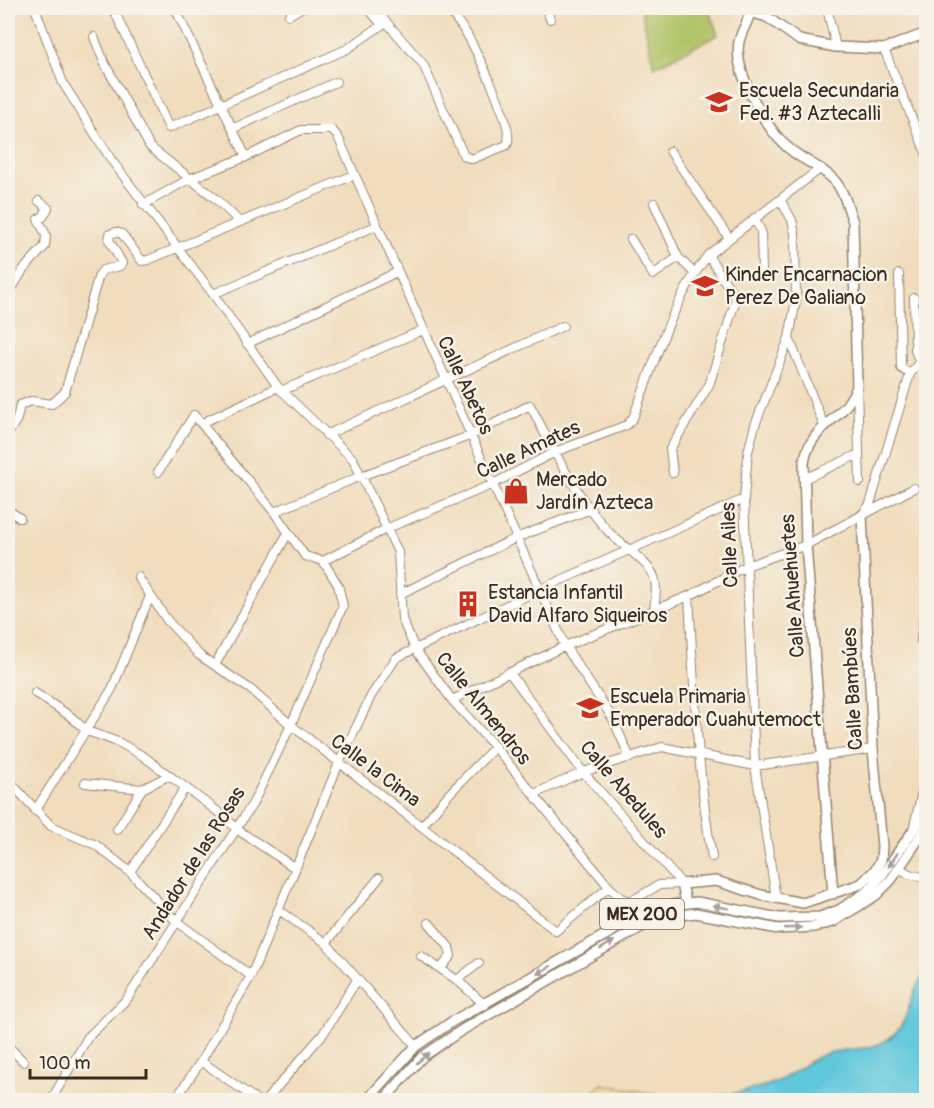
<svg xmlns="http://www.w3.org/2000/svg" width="934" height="1108" viewBox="0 0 934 1108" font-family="Pangolin,sans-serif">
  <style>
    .green { fill: #b0c366; stroke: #767642; stroke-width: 1.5 }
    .sand { fill: #eeda9e; stroke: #94825e; stroke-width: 1.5 }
    .water { fill: #60c8dc; stroke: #4e797d; stroke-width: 1.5 }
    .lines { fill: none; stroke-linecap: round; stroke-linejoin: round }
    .minor-casing { stroke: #96846e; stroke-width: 10 }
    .major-casing { stroke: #96846e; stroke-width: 12 }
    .minor { stroke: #fff; stroke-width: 8 }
    .major { stroke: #fff; stroke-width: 9 }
    .oneway { fill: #a79f9a }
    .labels { text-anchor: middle; stroke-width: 5; stroke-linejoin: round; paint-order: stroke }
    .shield { fill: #f7f3e8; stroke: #73665b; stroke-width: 1.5 }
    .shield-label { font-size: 18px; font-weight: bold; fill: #3b2a1e }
    .poi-label { font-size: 20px; fill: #3b2a1e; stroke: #f7f3e8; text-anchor: start }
    .street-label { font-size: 20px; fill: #3b2a1e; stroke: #f7f3e8 }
  </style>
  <rect width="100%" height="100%" fill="#f7f3e8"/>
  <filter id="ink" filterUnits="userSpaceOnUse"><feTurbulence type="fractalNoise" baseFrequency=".0167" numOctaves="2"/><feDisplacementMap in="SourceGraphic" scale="12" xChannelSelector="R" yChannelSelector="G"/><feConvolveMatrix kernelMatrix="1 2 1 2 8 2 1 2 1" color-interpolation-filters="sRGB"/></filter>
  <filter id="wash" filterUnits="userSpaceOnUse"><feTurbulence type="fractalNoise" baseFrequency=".008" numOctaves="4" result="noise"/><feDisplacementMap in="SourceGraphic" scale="24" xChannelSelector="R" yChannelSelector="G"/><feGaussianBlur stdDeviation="1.35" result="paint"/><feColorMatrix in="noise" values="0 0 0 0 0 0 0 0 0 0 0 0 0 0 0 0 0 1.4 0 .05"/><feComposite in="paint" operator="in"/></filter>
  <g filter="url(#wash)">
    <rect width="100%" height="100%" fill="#f1ddbd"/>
    <path class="green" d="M641 8H708L718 35 654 67Z"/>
    <path class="sand" d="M602 1084 685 1100H584Z"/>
    <path class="water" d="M926 975V1100H685C715 1095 747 1094 776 1082 795 1074 808 1059 828 1053 853 1047 878 1053 897 1031 912 1015 908 990 926 975Z"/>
  </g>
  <g filter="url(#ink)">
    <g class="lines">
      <g class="minor-casing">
        <path id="minor" d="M35 8 63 83 112 161 213 294 278 387 353 459 398 552 402 619 415 649 452 700 495 747 609 887 621 898 631 901 659 885 682 884
          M113 8 169 128 347 49 382 25 368 8
          M175 8 246 157
          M374 8 423 64 464 156 472 159 507 145C516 129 478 55 469 38 463 27 454 17 447 8
          M546 8 550 19
          M827 8 836 47
          M289 15 301 8
          M94 37 104 62 150 147 215 198 240 222
          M884 49 926 153
          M234 128 336 82
          M670 151 729 238
          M654 203 678 257 694 273
          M143 205 189 179 246 157 301 130H332L338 137 565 646 613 719 630 758
          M754 218 761 231 762 273
          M631 239 653 275 678 257
          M899 274 901 368 910 374
          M213 294 376 226
          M8 295 23 270 45 246 46 235 38 219 43 217 48 208 39 201
          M914 298 915 350 919 361
          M789 338 824 426
          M247 344 397 272
          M857 388 860 482
          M281 391 423 330
          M202 423 278 387
          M8 434 17 419 20 405 31 401 52 404 65 392 99 275 103 270 120 266 122 263 109 240 110 234 116 232 122 234 142 261 148 260 354 175
          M326 435 563 326
          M158 472 194 415 274 512 305 556 323 561 388 528 491 485 555 452 627 425 633 418C654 364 672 301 708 255L821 168
          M673 473 670 449 709 385 736 299 708 255
          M804 479 859 454
          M8 510 20 518
          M274 512 361 476 472 435 530 405C552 447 575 495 607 530 620 545 640 555 651 571 659 582 655 599 654 611
          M865 514 914 488
          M138 577 167 620 199 655 250 689 291 725 556 931 609 887
          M400 594 516 538 591 509
          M689 596C694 683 697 771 712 857
          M924 615 921 640 926 654
          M215 665 288 533
          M509 672 583 772 682 884
          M35 693 70 716 87 731 118 742 143 756 221 814 238 830 295 868
          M452 700 565 646 689 596 746 566 806 545 862 515 870 504 910 374 926 354
          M8 780 51 826 96 845 130 872 176 921 251 976
          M85 783 142 789 168 776
          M534 794 583 772 662 747 755 766 873 749
          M35 811 112 689 150 596
          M422 826 448 795 495 747
          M117 830 142 789
          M913 830 926 776
          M899 868 909 874 926 878
          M130 872 185 788
          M776 898 755 766 744 499 748 452 755 425 789 338 796 300 795 234 792 220 781 201
          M279 910 326 943 416 1046
          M429 923 449 947 451 956 441 968
          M326 943 379 878
          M421 956 457 980 485 1005
          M457 980 479 963
          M8 1046 24 1062
          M201 1061 257 1100
          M51 1100 88 1037 127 999 253 803 291 725 343 606 338 585 323 561
          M175 1100 201 1061 251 976 339 763 371 696 396 658 541 589 744 499
          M266 1100 323 1034 357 980"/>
      </g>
      <g class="major-casing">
        <path id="major" d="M833 894 806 545 804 463C808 437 824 428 841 411 848 405 852 396 857 388L853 222C848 208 844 191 834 180 820 165 800 160 785 145 765 126 733 71 739 42 741 31 748 23 750 12L767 17 799 40 836 47 884 49 926 33
          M686 902 682 884 716 881 761 895 803 903 861 884 875 870 881 860 882 846 873 749 862 515
          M367 1100 416 1046 453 1021 655 907 697 902 779 918 820 917 839 910 868 891 883 874 926 812
          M384 1100 422 1057 462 1030 657 918 696 913 778 929 814 927 833 922 875 896 891 880 926 828"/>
      </g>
      <use href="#minor" class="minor"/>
      <use href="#major" class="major"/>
    </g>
    <defs><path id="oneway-solid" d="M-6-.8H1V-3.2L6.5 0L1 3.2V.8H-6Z" transform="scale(1.5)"/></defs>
    <g class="oneway">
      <use href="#oneway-solid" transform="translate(893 860) rotate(123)"/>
      <use href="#oneway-solid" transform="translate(721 907) rotate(-170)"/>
      <use href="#oneway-solid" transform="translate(793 928) rotate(-2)"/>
      <use href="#oneway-solid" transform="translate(607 945) rotate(-31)"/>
      <use href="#oneway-solid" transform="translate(544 970) rotate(150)"/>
      <use href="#oneway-solid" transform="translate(423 1058) rotate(-41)"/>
    </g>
  </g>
  <defs>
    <g id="school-bare" transform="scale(2.07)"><path d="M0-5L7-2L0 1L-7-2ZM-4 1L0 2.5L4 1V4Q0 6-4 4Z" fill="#c8321e" stroke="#f7f3e8" stroke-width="2.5" paint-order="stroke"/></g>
    <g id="shop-bare" transform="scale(2.07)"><path d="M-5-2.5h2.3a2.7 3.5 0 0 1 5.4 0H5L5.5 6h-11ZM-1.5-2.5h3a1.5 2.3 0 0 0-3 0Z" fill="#c8321e" stroke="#f7f3e8" stroke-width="2.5" paint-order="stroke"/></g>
    <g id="building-bare" transform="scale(2.07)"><path d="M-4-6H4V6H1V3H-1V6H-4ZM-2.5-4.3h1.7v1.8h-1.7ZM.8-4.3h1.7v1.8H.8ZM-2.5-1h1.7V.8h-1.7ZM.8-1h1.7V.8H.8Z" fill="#c8321e" stroke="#f7f3e8" stroke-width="2.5" paint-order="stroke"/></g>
  </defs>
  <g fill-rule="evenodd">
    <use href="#school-bare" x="719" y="102"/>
    <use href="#school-bare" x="705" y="286"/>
    <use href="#shop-bare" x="516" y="491"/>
    <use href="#building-bare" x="468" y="604"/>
    <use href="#school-bare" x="590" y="708"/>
  </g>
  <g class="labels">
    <rect class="shield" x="600" y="899" width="84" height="30" rx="4.5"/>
    <g class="shield-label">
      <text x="642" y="920">MEX 200</text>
    </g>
    <g class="poi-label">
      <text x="739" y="97">Escuela Secundaria<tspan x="739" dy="23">Fed. #3 Aztecalli</tspan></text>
      <text x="725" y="281">Kinder Encarnacion<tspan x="725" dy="23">Perez De Galiano</tspan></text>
      <text x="536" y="486">Mercado<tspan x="536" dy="23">Jardín Azteca</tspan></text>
      <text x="488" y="599">Estancia Infantil<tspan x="488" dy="23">David Alfaro Siqueiros</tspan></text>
      <text x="610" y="703">Escuela Primaria<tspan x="610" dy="23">Emperador Cuahutemoct</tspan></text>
    </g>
    <g class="street-label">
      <text transform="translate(466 385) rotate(65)" y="7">Calle Abetos</text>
      <text transform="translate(528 449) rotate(-25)" y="7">Calle Amates</text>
      <text transform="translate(729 545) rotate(-92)" y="7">Calle Ailes</text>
      <text transform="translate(792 586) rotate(-94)" y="7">Calle Ahuehuetes</text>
      <text transform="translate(852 689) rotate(-93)" y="7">Calle Bambúes</text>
      <text transform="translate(484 708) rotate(51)" y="7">Calle Almendros</text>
      <text transform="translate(376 770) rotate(37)" y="7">Calle la Cima</text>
      <text transform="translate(624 789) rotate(49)" y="7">Calle Abedules</text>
      <text transform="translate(193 863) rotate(-58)" y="7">Andador de las Rosas</text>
    </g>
  </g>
  <rect width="934" height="1108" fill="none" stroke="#f7f3e8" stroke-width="30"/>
  <path d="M30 1069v9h116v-9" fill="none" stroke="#3b2a1e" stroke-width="3"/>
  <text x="39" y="1069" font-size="18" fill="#3b2a1e" stroke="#f7f3e8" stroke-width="4.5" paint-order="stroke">100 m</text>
</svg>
